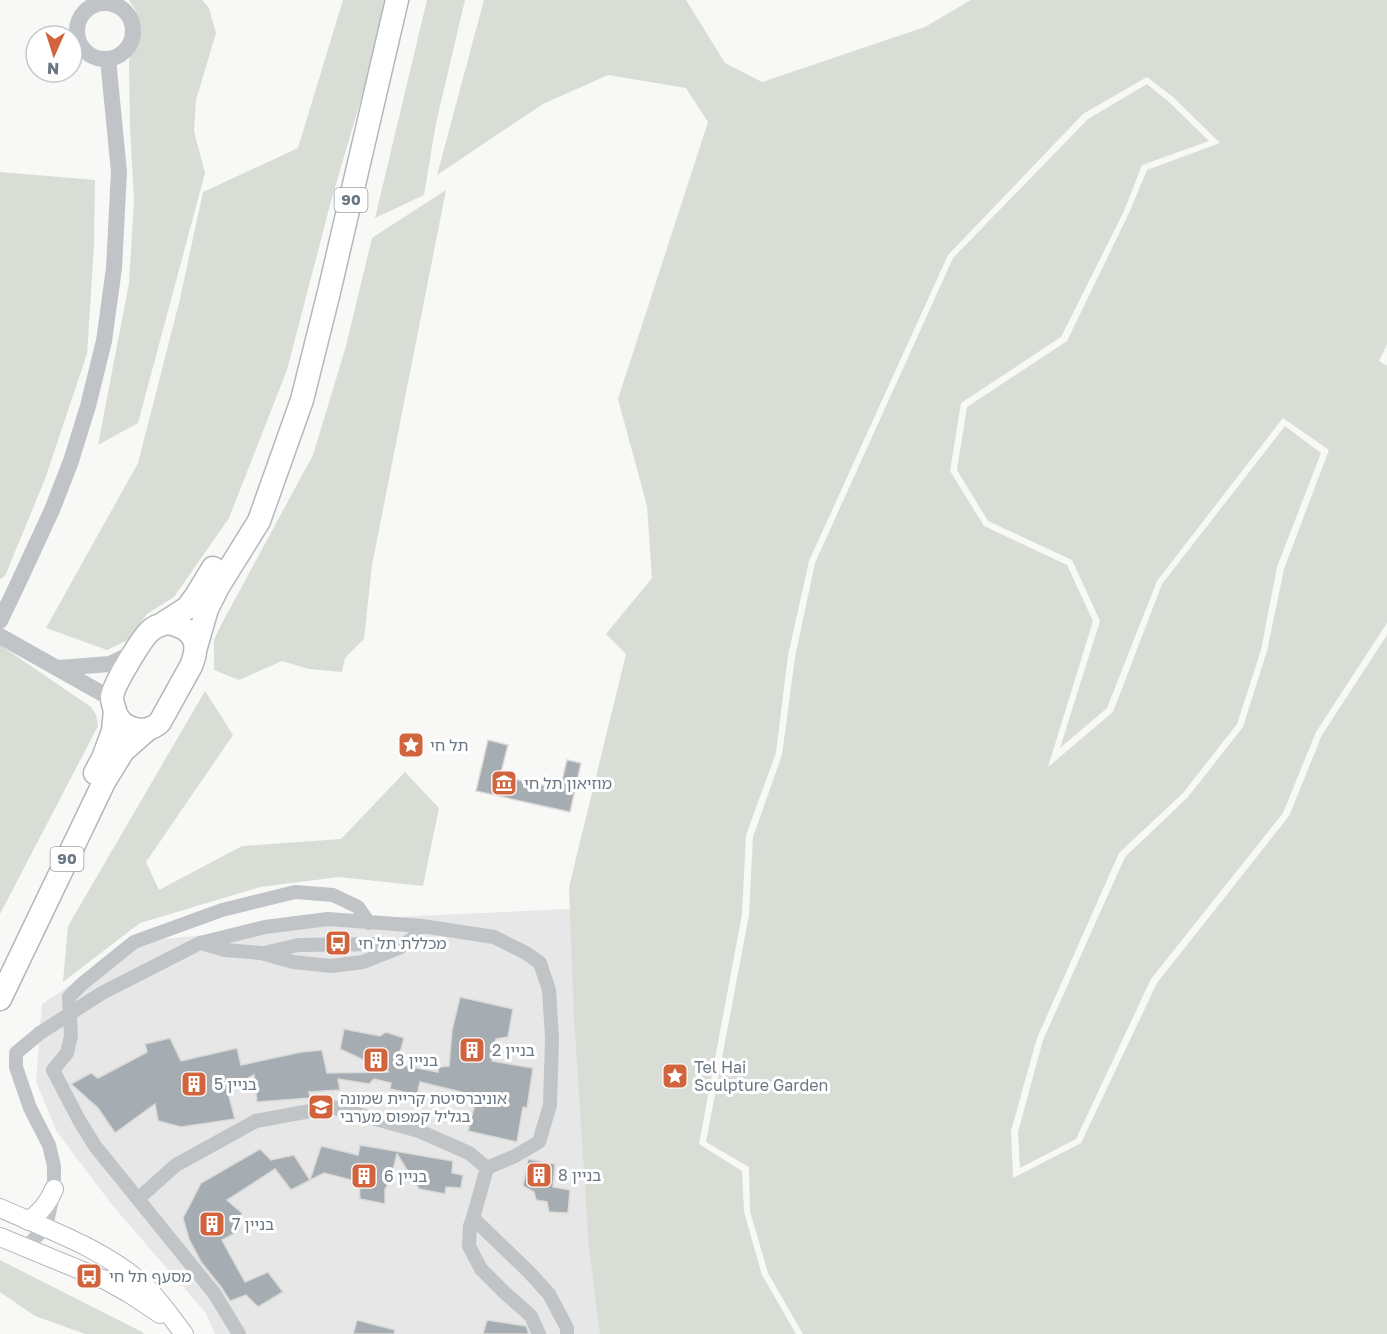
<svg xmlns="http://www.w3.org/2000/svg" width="1387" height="1334" viewBox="0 0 1387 1334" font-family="'Golos Text','Noto Sans Hebrew',sans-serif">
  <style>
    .built { fill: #e6e7e6 }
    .green { fill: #d8ddd6 }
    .building { fill: #a6adb2; stroke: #dadad8; stroke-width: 1.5 }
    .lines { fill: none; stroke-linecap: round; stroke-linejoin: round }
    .secondary-casing { stroke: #b3b7bc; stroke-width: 20 }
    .trunk-casing { stroke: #b4b7ba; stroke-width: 25 }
    .minor { stroke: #c0c4c7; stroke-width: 14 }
    .tertiary { stroke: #c0c4c7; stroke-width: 16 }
    .secondary { stroke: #fff; stroke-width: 18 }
    .trunk { stroke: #fff; stroke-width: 22 }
    .labels { text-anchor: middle; stroke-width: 6; stroke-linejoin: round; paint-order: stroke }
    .shield { fill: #fff; stroke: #97a0a9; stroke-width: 1.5 }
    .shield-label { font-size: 15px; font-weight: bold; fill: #6b7884 }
    .poi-label { font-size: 16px; fill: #6b7884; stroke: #fff; text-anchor: start }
  </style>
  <rect width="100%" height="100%" fill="#f8f8f6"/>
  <path class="built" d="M589 908 604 1334H215L205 1312 113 1206 57 1132 36 1082 42 1004 134 942 374 918Z"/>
  <path class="green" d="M129 0H202L209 8 216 33 196 100 194 131 205 173 138 423 98 445 129 283 134 201 130 126 129 62 135 28 136 11Z
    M343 0H390L331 201 287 370 229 518 174 597 147 614 128 640 107 650 46 628 138 463 180 299 203 192 298 148Z
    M427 0H465L436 123 424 195 375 218Z
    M484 0H686L725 63 762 82 925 27 971 0H1387V344L1379 361 1387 366V623L1316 732 1283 813 1151 979 1076 1139 1020 1168 1018 1132 1043 1040 1125 857 1188 797 1243 727 1267 651 1284 569 1329 450 1283 418 1157 581 1107 708 1060 748 1100 621 1072 560 988 521 957 470 967 407 1067 341 1129 213 1147 170 1220 143 1173 97 1147 77 1083 114 948 255 809 561 788 655 776 753 746 835 742 914 699 1144 742 1171 744 1212 762 1275 796 1334H600L589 1248 574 1017 569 887 626 654 606 634 652 578 647 506 618 399 708 122 686 88 608 75 543 104 437 175Z
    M1147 84 1169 102 1209 141 1142 165 1124 211 1061 337 961 403 950 471 984 526 1067 565 1093 621 1048 767 1113 712 1162 584 1285 426 1321 453 1277 567 1261 650 1237 724 1183 793 1119 853 1037 1038 1011 1131 1013 1178 1081 1143 1157 983 1289 816 1322 735 1387 635V1334H803L768 1273 750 1211 749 1167 706 1142 749 915 753 837 782 755 795 657 815 563 953 258 1088 119Z
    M0 172 95 180 94 245 87 354 45 479 5 576 0 579Z
    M446 190 372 565 364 639 345 658 342 672 309 669 282 661 239 680 214 670V640L221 625 313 455 346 346 372 238Z
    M0 645 91 707 96 715 98 726 0 914Z
    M205 691 233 735 146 862 159 890 242 846 341 839 405 772 439 808 423 886 339 877 260 887 140 923 63 982 68 926Z
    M0 1260 142 1332 144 1334H85L35 1316 0 1292Z"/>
  <path class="building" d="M488 740 508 745 500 776 560 789 567 760 581 763 570 812 476 791Z
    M460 997 513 1009 508 1037 496 1039 492 1061 533 1068 527 1108 523 1107 517 1142 468 1131 477 1096 420 1082 417 1095 390 1089 391 1083 374 1079 369 1084 338 1079 340 1090 309 1092 310 1098 257 1102 254 1075 227 1089 235 1119 181 1127 158 1121 155 1104 115 1133 98 1108 71 1084 91 1073 98 1078 147 1052 145 1044 170 1038 181 1061 237 1048 241 1065 301 1052 322 1050 327 1073 389 1072 340 1049 344 1029 380 1036 386 1032 404 1038 397 1064 438 1072V1067L449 1066 452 1030Z
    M360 1145 453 1161 452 1173 463 1175 461 1188 446 1187 445 1194 419 1189 397 1154 390 1182 385 1189V1204L360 1199 359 1182 324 1173 291 1190 275 1169 227 1200 242 1213 239 1231 222 1240 245 1282 268 1272 283 1292 258 1307 246 1295 230 1301 221 1287 201 1262 189 1239 183 1218 201 1183 260 1149 271 1160 294 1155 310 1180 321 1146 358 1155Z
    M528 1159 555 1164 553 1187 570 1190 568 1213 549 1212 547 1202 536 1200 534 1192 523 1186Z
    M357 1320 395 1330 394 1334H353Z
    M487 1320 526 1326 529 1334H483Z"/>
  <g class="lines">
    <g class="secondary-casing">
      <path id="secondary" d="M0 1208C49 1230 102 1248 143 1284 159 1299 171 1317 184 1334
        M28 1221C41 1212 48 1203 54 1189
        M0 1237 107 1281 130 1294 160 1314"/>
    </g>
    <g class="trunk-casing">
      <path id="trunk" d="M169 623C194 629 201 642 191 666L160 722C146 736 121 730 115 711 114 707 112 702 112 697 113 685 140 642 148 633 154 626 161 624 169 623Z
        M162 624 187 608 196 596 213 568
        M196 647 207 609 218 587 259 521 302 400 329 292 397 0
        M95 773 103 758 113 731 115 710
        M0 999 104 782 123 751 148 729"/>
    </g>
    <path class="minor" d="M99 0 101 3
      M201 943 225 950 261 953 293 962 331 966 363 962 399 948 413 938 422 926
      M264 953 298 945 381 944 399 948
      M139 1198 176 1165 256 1121 332 1107 419 1131 469 1153 487 1168 473 1218 529 1272 549 1294 567 1328V1334
      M473 1218 470 1226 469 1246 481 1269 504 1292 531 1316 539 1334
      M26 1247 40 1233 48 1218 54 1189V1166L49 1145 30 1108 16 1067V1053L40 1033 102 993 200 943 265 927 328 919 422 926 494 937 526 953 540 963 549 990 552 1038 550 1105 539 1142 515 1156 487 1168
      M239 1334 214 1293 95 1146 79 1120 53 1070 67 1053 71 1036 69 997 82 984 134 942 222 910 295 892 333 895 358 907 369 923"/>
    <path class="tertiary" d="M77 31a28 28 0 1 1 56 0a28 28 0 1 1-56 0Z
      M0 621 21 577 52 510 71 461 88 406 104 341 114 268 119 172 108 59
      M0 636 103 694 112 701
      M58 668 110 664 135 652"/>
    <use href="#secondary" class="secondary"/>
    <use href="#trunk" class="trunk"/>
  </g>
  <defs>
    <g id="sight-square" transform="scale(1.35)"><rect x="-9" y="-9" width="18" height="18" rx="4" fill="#d1643d" stroke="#fff"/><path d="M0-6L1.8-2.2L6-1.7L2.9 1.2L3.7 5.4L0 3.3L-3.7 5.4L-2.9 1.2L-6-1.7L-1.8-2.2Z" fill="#fff"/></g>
    <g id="museum-square" transform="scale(1.35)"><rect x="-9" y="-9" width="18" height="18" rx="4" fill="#d1643d" stroke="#fff"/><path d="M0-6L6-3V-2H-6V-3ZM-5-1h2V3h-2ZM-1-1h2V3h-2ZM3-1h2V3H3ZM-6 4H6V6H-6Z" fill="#fff"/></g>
    <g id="bus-square" transform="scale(1.35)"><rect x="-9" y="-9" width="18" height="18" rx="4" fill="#d1643d" stroke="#fff"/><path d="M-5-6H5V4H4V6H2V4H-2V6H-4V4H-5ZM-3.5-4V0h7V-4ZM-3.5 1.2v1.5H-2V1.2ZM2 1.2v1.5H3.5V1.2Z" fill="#fff"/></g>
    <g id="building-square" transform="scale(1.35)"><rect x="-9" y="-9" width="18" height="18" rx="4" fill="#d1643d" stroke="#fff"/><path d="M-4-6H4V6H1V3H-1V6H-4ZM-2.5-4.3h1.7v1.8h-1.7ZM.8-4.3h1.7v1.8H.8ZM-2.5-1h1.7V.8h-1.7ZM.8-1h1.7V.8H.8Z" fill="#fff"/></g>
    <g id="university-square" transform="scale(1.35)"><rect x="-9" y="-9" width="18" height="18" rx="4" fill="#d1643d" stroke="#fff"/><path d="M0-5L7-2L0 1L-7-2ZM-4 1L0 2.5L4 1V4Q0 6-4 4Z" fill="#fff"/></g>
  </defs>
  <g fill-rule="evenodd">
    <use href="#sight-square" x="411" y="745"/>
    <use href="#museum-square" x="504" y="783"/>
    <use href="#bus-square" x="338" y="943"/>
    <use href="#building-square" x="472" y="1050"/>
    <use href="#building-square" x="376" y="1060"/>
    <use href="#sight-square" x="675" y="1076"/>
    <use href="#building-square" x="194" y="1084"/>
    <use href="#university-square" x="321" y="1107"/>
    <use href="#building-square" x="539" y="1175"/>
    <use href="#building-square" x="364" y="1176"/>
    <use href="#building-square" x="212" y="1224"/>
    <use href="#bus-square" x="89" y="1276"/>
  </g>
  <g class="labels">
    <g class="shield">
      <rect x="334.5" y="188" width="33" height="24" rx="4.5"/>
      <rect x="50.5" y="847" width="33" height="24" rx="4.5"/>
    </g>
    <g class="shield-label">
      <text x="351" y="205">90</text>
      <text x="67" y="864">90</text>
    </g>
    <g class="poi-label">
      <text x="430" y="751">תל חי</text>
      <text x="524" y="789">מוזיאון תל חי</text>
      <text x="358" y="949">מכללת תל חי</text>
      <text x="492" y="1056">בניין 2</text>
      <text x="395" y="1066">בניין 3</text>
      <text x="694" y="1073">Tel Hai<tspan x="694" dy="18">Sculpture Garden</tspan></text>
      <text x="214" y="1090">בניין 5</text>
      <text x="340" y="1104">אוניברסיטת קריית שמונה<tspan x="340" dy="18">בגליל קמפוס מערבי</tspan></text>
      <text x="558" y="1181">בניין 8</text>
      <text x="384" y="1182">בניין 6</text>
      <text x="232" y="1230">בניין 7</text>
      <text x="109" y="1282">מסעף תל חי</text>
    </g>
  </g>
  <g transform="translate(54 54) rotate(183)"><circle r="28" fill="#ffffff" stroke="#c4c9ce" stroke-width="1.5"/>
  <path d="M0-4.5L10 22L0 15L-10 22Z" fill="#d1643d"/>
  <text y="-9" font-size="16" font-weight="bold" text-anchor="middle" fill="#6b7884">N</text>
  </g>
</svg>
